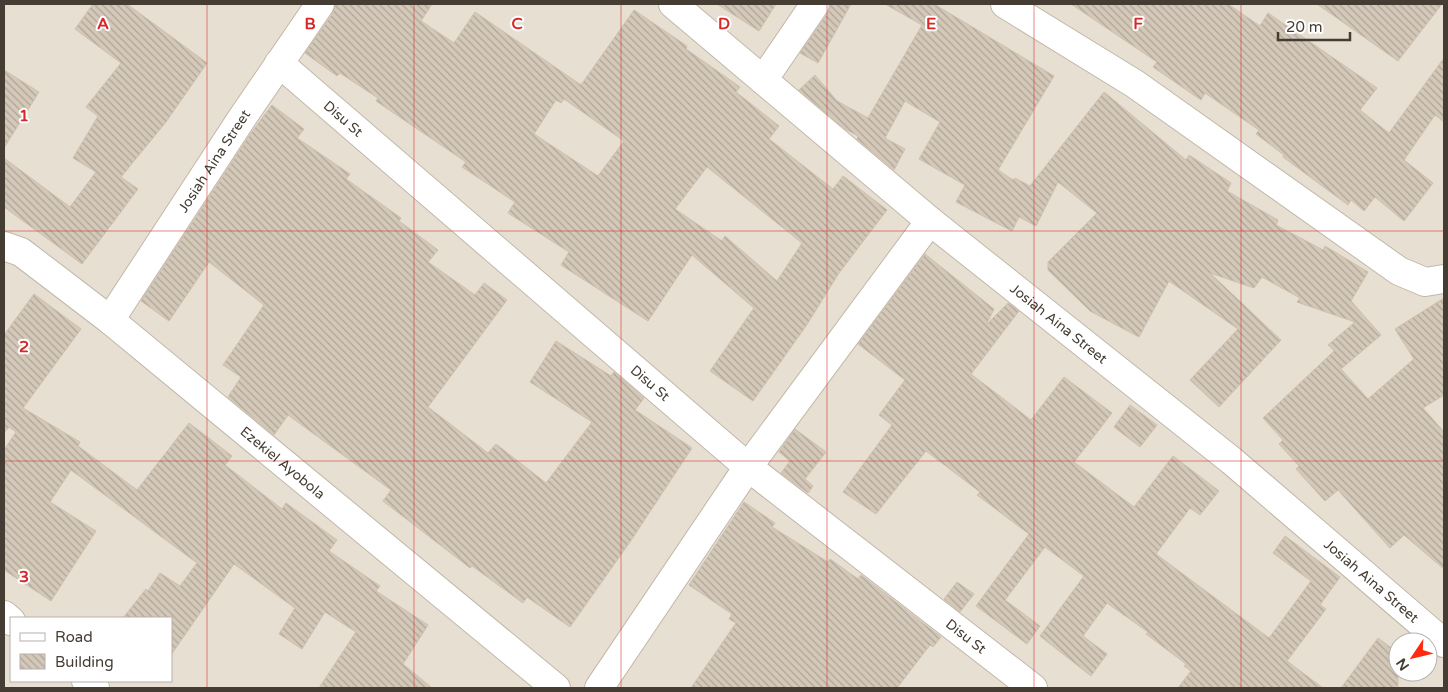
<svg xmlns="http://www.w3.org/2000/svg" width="1448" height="692" viewBox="0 0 1448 692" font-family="'Varela Round',sans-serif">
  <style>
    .residential { fill: #e7dfd2; fill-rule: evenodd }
    .building { fill: url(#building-back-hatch); stroke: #cfc0ac; fill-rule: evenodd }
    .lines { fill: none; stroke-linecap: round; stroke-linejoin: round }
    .minor-casing { stroke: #c1b8a9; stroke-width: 30 }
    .minor { stroke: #fff; stroke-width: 28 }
    .grid { fill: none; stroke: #d62828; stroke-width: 1; stroke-opacity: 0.55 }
    .labels { text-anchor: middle; stroke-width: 4; stroke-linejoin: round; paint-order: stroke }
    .street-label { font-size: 14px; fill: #453d34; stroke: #fff }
    .grid-label { font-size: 16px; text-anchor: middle; font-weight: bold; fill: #d62828; stroke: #fff; stroke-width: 4; stroke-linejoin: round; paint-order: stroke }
  </style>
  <defs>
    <pattern id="building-back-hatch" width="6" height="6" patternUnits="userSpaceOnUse" patternTransform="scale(1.25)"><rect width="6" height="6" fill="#d4c9b9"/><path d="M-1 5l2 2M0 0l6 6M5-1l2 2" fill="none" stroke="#aea497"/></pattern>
  </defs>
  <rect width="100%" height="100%" fill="#f2eee4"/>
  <path class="residential" d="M4 4H1444V688H4ZM11 618H171V681H11ZM1398 642H1428V672H1398Z"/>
  <path class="building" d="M93 4H127L207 63 166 122 121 177 138 189 82 264 4 207V158L70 207 96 172 73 158 98 116 86 107 121 63 75 29Z
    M335 4H432L421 21 454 43 475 12 581 85 634 10 687 46 686 49 740 87 736 92 779 126 769 139 833 189 843 176 887 210 839 273 806 326 753 401 710 371 754 308 692 255 648 321 561 265 569 252 508 213 515 202 462 167 466 162 376 101 378 98 340 73 337 76 305 53 333 13ZM564 99 624 141 598 176 534 134 556 100 561 103ZM707 167 802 243 777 281 725 236 722 241 675 209Z
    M717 4H776L759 31Z
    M830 4H851L818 63 800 53 828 13Z
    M885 4H934L1054 76 998 170 1013 180 1015 178 1030 186 1104 92 1186 160 1189 155 1231 183 1227 191 1278 220 1276 225 1323 250 1325 246 1368 272 1351 301 1381 335 1341 369 1368 399 1414 359 1395 329 1444 298V395L1423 408 1444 432V569L1404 535 1390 548 1338 490 1325 501 1296 469 1299 466 1279 444 1283 440 1263 418 1334 351 1328 345 1355 322 1297 302 1300 298 1262 277 1254 288 1210 273 1281 340 1219 407 1190 380 1238 329 1169 281 1139 337 1090 311 1048 270V262L1097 213 1058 182 1036 226 1019 217 1012 231 956 202 965 185 919 159 940 122 905 101 885 138 905 149 894 170 857 139 858 136 845 129 799 90 815 75 837 101 868 118 922 25Z
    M1071 4H1228L1260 26 1268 13 1377 88 1360 110 1389 133 1444 58V122L1435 115 1404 160 1433 183 1404 221 1375 197 1364 211 1351 200 1348 205 1283 157 1284 155 1256 134 1259 130 1205 93 1201 100 1153 67 1157 62Z
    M1317 4H1442L1398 61Z
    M4 70 39 92 4 148Z
    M272 105 304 129 297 138 350 174 346 179 401 218 399 221 438 250 428 262 475 295 484 283 507 300 428 407 488 453 496 444 546 483 592 422 530 382 556 341 611 376 614 372 644 398 635 410 692 448 632 539 570 627 527 597 523 603 472 566 470 568 383 501 391 490 288 415 274 435 228 397 241 377 223 365 264 305 209 262 169 321 141 301 251 133Z
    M925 254 994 309 986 325 1008 303 1019 311 971 374 1031 420 1064 377 1112 413 1074 462 1134 507 1173 456 1219 491 1200 515 1190 508 1156 554 1269 638 1311 581 1273 553 1285 536 1340 577 1320 605 1326 609 1287 661 1323 688H1178L1191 671 1184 666 1186 664 1146 634 1148 632 1107 603 1083 636 1107 654 1091 676 1040 636 1084 576 1045 547 1005 600 1040 626 1027 644 976 606 1029 534 977 495 980 492 926 451 876 514 843 492 892 425 879 415 905 380 858 344Z
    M34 294 81 329 23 408 80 442 78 446 137 490 189 423 232 456 225 465 282 509 286 503 337 540 329 551 380 586 376 591 428 625 403 664 432 688H319L356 632 325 612 302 649 279 634 295 608 234 564 171 655V618H123L146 589 148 591 160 573 180 586 197 563 71 470 50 502 96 531 51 601 4 570V450L16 432 9 427 4 433V335Z
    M1130 405 1157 425 1140 447 1114 427Z
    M795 429 826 452 805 479 813 486 808 493 781 473 790 461 779 452Z
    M744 502 775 523 772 527 828 562 830 559 858 579 861 575 941 637 933 647 930 645 897 688H691L736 623 729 619 732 614 689 585Z
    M957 582 974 594 960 612 944 599Z
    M1378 638 1398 653V688H1341Z"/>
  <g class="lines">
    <g class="minor-casing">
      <g id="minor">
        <path id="s1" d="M673 4 930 221 1232 461 1444 643"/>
        <path d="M1005 4 1135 84 1399 271 1425 282 1444 279"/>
        <path id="s2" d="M279 63 748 467 1033 688"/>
        <path d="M763 80 815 4"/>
        <path id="s3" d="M4 246 21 252 110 320 556 688"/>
        <path id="s4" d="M110 320 242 118 320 4"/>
        <path d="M4 615 11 621"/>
        <path d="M86 681 95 688"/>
        <path d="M599 688 748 467 930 221"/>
      </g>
    </g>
    <use href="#minor" class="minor"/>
  </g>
  <path class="grid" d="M207 4V688M414 4V688M621 4V688M827 4V688M1034 4V688M1241 4V688M4 231H1444M4 461H1444"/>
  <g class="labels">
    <g class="street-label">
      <text dy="5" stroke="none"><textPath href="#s2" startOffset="85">Disu St</textPath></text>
      <text dy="5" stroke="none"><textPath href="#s4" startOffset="190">Josiah Aina Street</textPath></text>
      <text dy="5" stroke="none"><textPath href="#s1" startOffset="501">Josiah Aina Street</textPath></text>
      <text dy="5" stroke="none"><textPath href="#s2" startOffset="490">Disu St</textPath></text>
      <text dy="5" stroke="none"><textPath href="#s3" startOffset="354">Ezekiel Ayobola</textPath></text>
      <text dy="5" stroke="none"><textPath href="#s1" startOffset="906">Josiah Aina Street</textPath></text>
      <text dy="5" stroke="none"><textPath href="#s2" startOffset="895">Disu St</textPath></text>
    </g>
  </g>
  <g class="grid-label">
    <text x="103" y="29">A</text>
    <text x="310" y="29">B</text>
    <text x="517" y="29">C</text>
    <text x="724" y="29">D</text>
    <text x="931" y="29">E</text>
    <text x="1138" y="29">F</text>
    <text x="24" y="121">1</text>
    <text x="24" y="352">2</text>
    <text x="24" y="582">3</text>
  </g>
  <rect width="1448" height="692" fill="none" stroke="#453d34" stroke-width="10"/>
  <rect x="10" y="617" width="162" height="65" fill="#ffffff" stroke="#b5b1ae"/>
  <rect x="20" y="633" width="25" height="8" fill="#ffffff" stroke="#b5b1ae"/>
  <text x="55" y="642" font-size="15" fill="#453d34">Road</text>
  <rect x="20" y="654" width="25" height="15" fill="url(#building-back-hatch)" stroke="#b5b1ae"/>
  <text x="55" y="667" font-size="15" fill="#453d34">Building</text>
  <g transform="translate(1413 657) rotate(235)"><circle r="24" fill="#ffffff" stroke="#b5b1ae"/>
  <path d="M0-4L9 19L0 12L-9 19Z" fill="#ff2b0e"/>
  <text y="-8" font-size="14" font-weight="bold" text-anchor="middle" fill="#453d34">N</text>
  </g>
  <path d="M1278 32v8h72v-8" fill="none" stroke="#453d34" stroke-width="2.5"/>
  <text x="1286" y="32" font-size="15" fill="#453d34" stroke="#ffffff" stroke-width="4" paint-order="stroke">20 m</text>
</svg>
